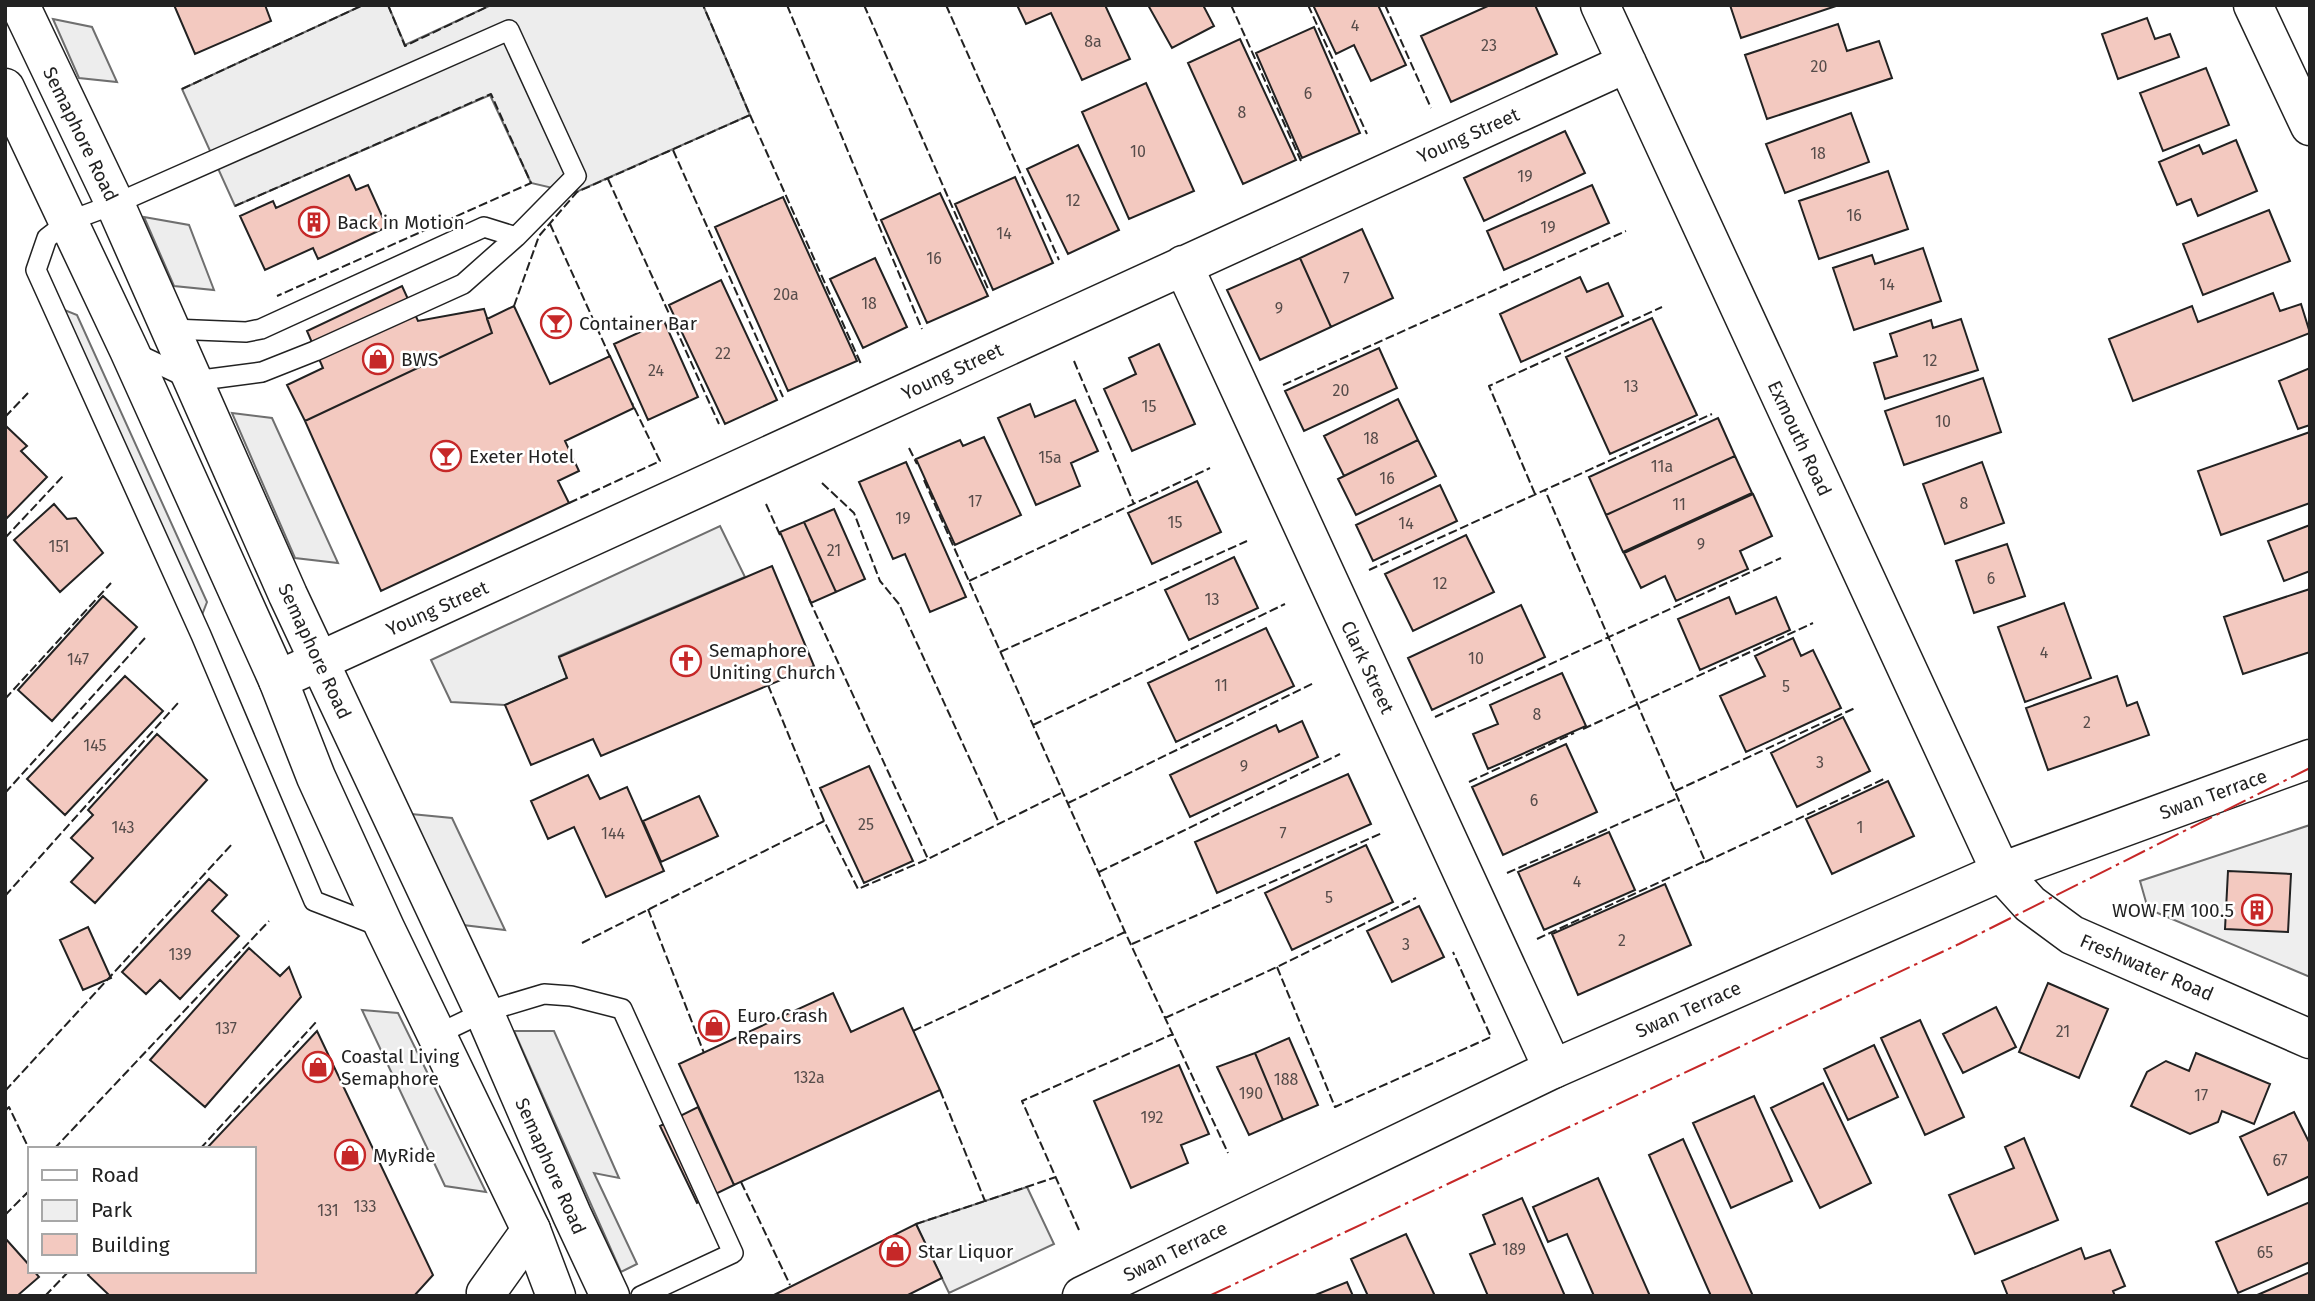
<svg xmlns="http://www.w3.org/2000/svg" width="2315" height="1301" viewBox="0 0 2315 1301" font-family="'Fira Sans',sans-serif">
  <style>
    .green { fill: #eee; stroke: #6f6f6f; stroke-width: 2 }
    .parking { fill: #ededed; stroke: #6f6f6f; stroke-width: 2 }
    .building { fill: #f3c9c0; stroke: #222; stroke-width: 2 }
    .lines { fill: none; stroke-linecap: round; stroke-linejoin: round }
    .service-casing { stroke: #222; stroke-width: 22 }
    .minor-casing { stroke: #222; stroke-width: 41 }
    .tertiary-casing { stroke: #222; stroke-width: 41 }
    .secondary-casing { stroke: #222; stroke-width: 41 }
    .service { stroke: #fff; stroke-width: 19 }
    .minor { stroke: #fff; stroke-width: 38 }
    .tertiary { stroke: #fff; stroke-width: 38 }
    .secondary { stroke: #fff; stroke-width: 38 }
    .fence { stroke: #222; stroke-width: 2; stroke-dasharray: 9 3.5; stroke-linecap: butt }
    .power { stroke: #c62828; stroke-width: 2; stroke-dasharray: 24 5 3.5 5; stroke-linecap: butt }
    .labels { text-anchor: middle; stroke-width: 5; stroke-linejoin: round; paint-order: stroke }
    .number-label { font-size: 16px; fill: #564c4a }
    .street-label { font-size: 19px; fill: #222; stroke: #fff }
    .poi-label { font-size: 19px; fill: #222; stroke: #fff; text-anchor: start }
  </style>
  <rect width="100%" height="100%" fill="#fff"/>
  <path class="green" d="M2310 825V977L2148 909 2140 881Z"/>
  <path class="parking" d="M363 5H388L405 45 491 5H703L750 115 574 193 531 183 490 95 235 206 182 89Z
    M53 19 92 27 117 82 79 78Z
    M144 217 189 225 214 290 174 286Z
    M57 307 77 315 207 602 200 620Z
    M232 413 272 418 338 563 295 558Z
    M720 526 745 577 559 656 567 678 505 705 451 702 431 660Z
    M411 814 452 818 505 930 463 925Z
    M362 1010 398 1013 486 1192 445 1186Z
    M514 1031H554L619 1178 594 1173 637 1264 621 1272Z
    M1027 1187 1054 1244 949 1293 916 1224Z"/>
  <path class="building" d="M174 5H265L271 21 195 54Z
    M1017 5H1105L1130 59 1082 80 1051 13 1026 24Z
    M1148 5H1203L1214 26 1172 48Z
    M1313 5H1378L1406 65 1371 81 1354 45 1336 54Z
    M1490 5H1535L1557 54 1451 102 1421 36Z
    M1730 5H1839L1741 38Z
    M2147 18 2155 39 2170 34 2179 57 2118 79 2102 34Z
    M1838 24 1847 51 1879 41 1892 78 1767 119 1745 55Z
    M1314 27 1360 133 1302 158 1256 53Z
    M1240 39 1296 160 1243 184 1188 63Z
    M2206 68 2229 125 2163 151 2140 93Z
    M1146 83 1194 191 1129 219 1082 112Z
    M1851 113 1869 162 1785 193 1766 144Z
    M1565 131 1585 173 1484 221 1464 178Z
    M2236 140 2257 191 2198 216 2191 199 2177 205 2159 162 2199 145 2203 154Z
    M1078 145 1119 230 1068 254 1027 169Z
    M1888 171 1908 229 1819 259 1799 201Z
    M349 175 356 190 368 185 387 227 318 259 313 248 265 270 240 216 273 201 276 208Z
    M1015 177 1053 263 993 290 955 204Z
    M1592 185 1609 223 1504 270 1487 231Z
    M940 193 988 296 927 323 881 220Z
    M783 197 857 361 788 391 715 227Z
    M2269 210 2290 261 2203 295 2183 244Z
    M1362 229 1393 298 1331 327 1300 258Z
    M1923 248 1941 301 1854 330 1833 268 1872 255 1875 264Z
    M875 258 907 327 863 348 830 279Z
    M1300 258 1331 327 1260 360 1227 290Z
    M1580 277 1587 292 1608 283 1623 316 1521 362 1500 314Z
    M721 280 777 400 725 424 669 305Z
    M402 286 418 321 484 309 492 333 305 421 287 385 323 368 307 331Z
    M2273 293 2280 311 2301 304 2310 333 2133 401 2109 339 2192 306 2198 322Z
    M514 306 550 384 610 356 634 408 565 441 579 471 558 481 569 503 381 591 305 421 492 333 487 319Z
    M1652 318 1697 415 1610 454 1566 357Z
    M1961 319 1978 370 1885 399 1874 363 1897 356 1890 334 1931 320 1933 328Z
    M664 321 698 397 648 420 614 344Z
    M1159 344 1195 424 1132 451 1104 389 1136 374 1129 358Z
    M1379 348 1397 388 1304 431 1285 391Z
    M2310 368V425L2298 429 2279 381Z
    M1983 378 2001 432 1904 465 1885 411Z
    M1398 399 1418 440 1344 476 1324 436Z
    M1075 400 1098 451 1071 463 1080 486 1036 505 998 418 1030 404 1035 417Z
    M1718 418 1735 456 1606 515 1589 477Z
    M7 427 27 446 21 451 47 477 5 520V429Z
    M2310 432V503L2221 535 2198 471Z
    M984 437 1021 515 955 545 916 459 960 440 963 446Z
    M1418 440 1436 476 1356 515 1338 479Z
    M1735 456 1752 493 1623 552 1606 515Z
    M906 462 966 597 930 612 905 554 893 559 859 482Z
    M1982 462 2004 523 1945 544 1923 484Z
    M1197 481 1221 532 1152 564 1128 513Z
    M1440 485 1457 521 1373 561 1356 525Z
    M1753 494 1772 536 1740 551 1748 569 1676 601 1665 576 1641 588 1624 553Z
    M54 504 67 519 76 518 103 553 60 592 14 540Z
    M834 509 865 579 836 592 804 522Z
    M804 522 836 592 811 603 780 532Z
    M2310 525V571L2284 581 2268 541Z
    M1466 535 1494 592 1413 631 1385 574Z
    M2007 544 2025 596 1974 613 1956 561Z
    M1234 557 1258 608 1189 640 1165 590Z
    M772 566 814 666 601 756 593 739 531 765 505 705 567 678 559 657Z
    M2310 589V652L2243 674 2224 617Z
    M103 596 137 627 52 721 18 690Z
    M1729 597 1736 614 1776 597 1790 630 1700 670 1678 619Z
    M2064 603 2091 678 2025 702 1998 627Z
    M1521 605 1545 657 1432 710 1408 658Z
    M1266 628 1294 686 1176 742 1148 683Z
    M1793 638 1801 656 1813 650 1841 708 1746 752 1720 696 1765 676 1755 656Z
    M1562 673 1586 726 1488 769 1473 734 1498 724 1490 705Z
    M125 676 163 711 65 815 27 779Z
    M2117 676 2127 706 2137 702 2149 735 2048 770 2026 708Z
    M1843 717 1870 771 1797 807 1771 753Z
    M1302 721 1318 757 1190 817 1170 775 1276 725 1279 732Z
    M157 734 207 780 95 903 71 882 93 858 71 838 93 815 88 810Z
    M1566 744 1597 812 1503 855 1472 787Z
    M869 766 913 861 864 883 820 788Z
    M1348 774 1371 824 1217 893 1195 842Z
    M588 775 600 799 627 787 664 871 606 897 574 827 548 839 531 801Z
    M1888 781 1914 836 1832 874 1806 819Z
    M699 796 718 836 661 862 643 821Z
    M1609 832 1635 890 1544 930 1518 872Z
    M1366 845 1393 902 1292 950 1265 893Z
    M2228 871 2291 874 2288 932 2225 929Z
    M209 879 227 895 212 911 239 936 180 999 160 980 146 994 122 972Z
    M1665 884 1691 945 1578 995 1552 934Z
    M1419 906 1444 957 1392 982 1367 931Z
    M88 927 111 978 83 990 60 940Z
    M249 948 280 976 289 967 301 997 205 1107 150 1060Z
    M2048 983 2108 1009 2079 1078 2019 1052Z
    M833 993 851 1032 903 1008 940 1090 734 1185 679 1064Z
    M1996 1007 2016 1047 1963 1073 1943 1034Z
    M1920 1020 1964 1117 1925 1135 1881 1038Z
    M317 1031 433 1275 414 1296H110L88 1275 91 1271H254V1149H206Z
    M1289 1038 1318 1105 1283 1120 1255 1053Z
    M1874 1045 1898 1097 1848 1120 1824 1069Z
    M1255 1053 1283 1120 1249 1135 1217 1067Z
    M2196 1053 2270 1084 2254 1124 2222 1111 2218 1122 2190 1134 2131 1106 2147 1072 2166 1061 2189 1071Z
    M1179 1065 1209 1134 1181 1145 1188 1163 1131 1188 1094 1101Z
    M1823 1083 1871 1183 1820 1208 1771 1108Z
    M1754 1096 1792 1181 1731 1208 1693 1123Z
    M698 1107 734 1185 697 1203 660 1126Z
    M2294 1112 2310 1144V1176L2268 1195 2240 1137Z
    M2024 1138 2058 1220 1975 1254 1949 1195 2014 1168 2005 1147Z
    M1683 1139 1753 1296H1711L1649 1155Z
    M1598 1178 1650 1296H1594L1567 1234 1548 1242 1533 1207Z
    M1522 1198 1565 1296H1488L1470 1254 1495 1244 1483 1215Z
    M2310 1202V1262L2238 1293 2216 1242Z
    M916 1224 942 1278 906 1296H772Z
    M1406 1234 1435 1296H1368L1351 1259Z
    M5 1238 30 1266V1271H34L39 1277 17 1296H5Z
    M2081 1248 2085 1259 2110 1250 2125 1286 2113 1291 2115 1296H2008L2002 1281Z
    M2310 1272V1296H2255Z
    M1347 1282 1353 1296H1313Z"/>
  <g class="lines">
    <g class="service-casing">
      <path id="service" d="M131 351 194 381 262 372 315 351 463 284 516 237 484 227 261 329 246 332 172 329
        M384 928 314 901 201 635 36 270 47 238 69 221 115 204 509 30 576 176 516 237
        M436 1035 484 1012 544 994 571 996 622 1009 733 1253 641 1296"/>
    </g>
    <g class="minor-casing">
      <path id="minor" d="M1600 5 2001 872 2030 904 2072 935 2310 1039
        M2253 5 2310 126
        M1183 265 1553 1069
        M278 680 1627 63"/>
    </g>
    <g class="tertiary-casing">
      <path id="tertiary" d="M487 1296 486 1293 531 1230
        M1082 1296 1553 1069 2001 872 2310 759"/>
    </g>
    <g class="secondary-casing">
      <path id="secondary" d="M20 5 115 204 288 595 484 1012 572 1215 610 1296
        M5 88 129 350 278 680 316 777 385 928 531 1230 556 1296"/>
    </g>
    <use href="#service" class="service"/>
    <use href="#minor" class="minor"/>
    <use href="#tertiary" class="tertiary"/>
    <use href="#secondary" class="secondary"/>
    <path class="fence" d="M388 5 405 46 491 5
      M787 5 922 329
      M864 5 989 291
      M946 5 1059 260
      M1231 5 1301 161
      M1308 5 1367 134
      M1385 5 1431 108
      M182 89 363 5
      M750 115 861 364
      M673 150 783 397
      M608 179 719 424
      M235 206 491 94 531 183 277 296
      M550 224 611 359
      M514 306 539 236 577 192 750 115 703 5
      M1074 361 1134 504
      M1283 385 1626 231
      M5 417 28 393
      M909 448 917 464
      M924 480 1125 932 1228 1153
      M822 483 854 513 880 581 899 604 999 823
      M1535 494 1489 386 1662 307
      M569 503 660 461 632 403
      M766 504 780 535
      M5 538 64 475
      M1369 570 1712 414
      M969 581 1210 468
      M809 599 928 859
      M1000 652 1247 541
      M768 685 824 821
      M5 699 111 583
      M1435 717 1781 558
      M1033 725 1285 604
      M1583 729 1813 623
      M1469 782 1574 733
      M1675 791 1855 708
      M5 793 145 638
      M1068 803 1314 683
      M1705 862 1886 778
      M1099 872 1340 754
      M1507 873 1678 798
      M5 896 178 703
      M648 909 704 1053
      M1537 939 1705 861 1545 490
      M582 943 824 821 858 889 928 859 1063 792
      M1132 944 1382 833
      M1277 967 1335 1107 1491 1037 1453 952
      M1165 1018 1277 967 1416 898
      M913 1031 1125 932
      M940 1090 985 1201 1056 1177
      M5 1091 233 843
      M5 1111 9 1107 30 1151
      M54 1149 269 921
      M200 1149 317 1021
      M741 1182 790 1285
      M5 1215 30 1190
      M916 1224 985 1201
      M1079 1230 1022 1101 1173 1034
      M45 1296 69 1271"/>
    <path class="power" d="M1209 1296 1959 944 2310 768"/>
  </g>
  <defs>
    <g id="building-ring" transform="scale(1.575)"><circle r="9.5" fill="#fff" stroke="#c62828" stroke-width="1.5"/><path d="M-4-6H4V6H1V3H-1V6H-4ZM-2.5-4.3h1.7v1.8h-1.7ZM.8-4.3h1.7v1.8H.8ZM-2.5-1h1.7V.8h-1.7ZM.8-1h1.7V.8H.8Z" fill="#c62828"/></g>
    <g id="bar-ring" transform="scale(1.575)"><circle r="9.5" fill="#fff" stroke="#c62828" stroke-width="1.5"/><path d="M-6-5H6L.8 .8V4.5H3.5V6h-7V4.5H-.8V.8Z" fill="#c62828"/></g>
    <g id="shop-ring" transform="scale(1.575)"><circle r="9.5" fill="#fff" stroke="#c62828" stroke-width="1.5"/><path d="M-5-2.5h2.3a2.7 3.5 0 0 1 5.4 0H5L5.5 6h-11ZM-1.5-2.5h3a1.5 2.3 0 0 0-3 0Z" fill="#c62828"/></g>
    <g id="church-ring" transform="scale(1.575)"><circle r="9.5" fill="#fff" stroke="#c62828" stroke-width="1.5"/><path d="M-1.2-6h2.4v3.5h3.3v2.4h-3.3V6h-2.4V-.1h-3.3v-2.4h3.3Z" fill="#c62828"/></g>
  </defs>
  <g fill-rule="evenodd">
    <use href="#building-ring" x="314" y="222"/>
    <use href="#bar-ring" x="556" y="323"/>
    <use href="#shop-ring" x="378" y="359"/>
    <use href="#bar-ring" x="446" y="456"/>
    <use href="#church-ring" x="686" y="661"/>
    <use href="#building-ring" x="2257" y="910"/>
    <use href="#shop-ring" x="714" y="1026"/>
    <use href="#shop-ring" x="318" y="1067"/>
    <use href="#shop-ring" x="350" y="1155"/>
    <use href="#shop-ring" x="895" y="1251"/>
  </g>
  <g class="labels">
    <g class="number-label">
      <text x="1355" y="31">4</text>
      <text x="1093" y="47">8a</text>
      <text x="1489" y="51">23</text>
      <text x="1819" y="72">20</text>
      <text x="1308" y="99">6</text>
      <text x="1242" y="118">8</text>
      <text x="1138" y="157">10</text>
      <text x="1818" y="159">18</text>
      <text x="1525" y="182">19</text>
      <text x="1073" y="206">12</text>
      <text x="1854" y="221">16</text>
      <text x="1548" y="233">19</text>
      <text x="1004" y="239">14</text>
      <text x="934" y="264">16</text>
      <text x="1346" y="284">7</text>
      <text x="1887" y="290">14</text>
      <text x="786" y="300">20a</text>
      <text x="869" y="309">18</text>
      <text x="1279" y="314">9</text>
      <text x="723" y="359">22</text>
      <text x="1930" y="366">12</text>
      <text x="656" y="376">24</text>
      <text x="1631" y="392">13</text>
      <text x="1341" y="396">20</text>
      <text x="1149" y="412">15</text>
      <text x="1943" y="427">10</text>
      <text x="1371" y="444">18</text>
      <text x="1050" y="463">15a</text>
      <text x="1662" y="472">11a</text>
      <text x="1387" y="484">16</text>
      <text x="975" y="507">17</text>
      <text x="1964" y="509">8</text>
      <text x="1679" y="510">11</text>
      <text x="903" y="524">19</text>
      <text x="1175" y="528">15</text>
      <text x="1406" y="529">14</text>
      <text x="1701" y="550">9</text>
      <text x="59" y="552">151</text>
      <text x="834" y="556">21</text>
      <text x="1991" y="584">6</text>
      <text x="1440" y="589">12</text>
      <text x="1212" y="605">13</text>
      <text x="2044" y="658">4</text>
      <text x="1476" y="664">10</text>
      <text x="78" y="665">147</text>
      <text x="1221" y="691">11</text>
      <text x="1786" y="692">5</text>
      <text x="1537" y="720">8</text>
      <text x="2087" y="728">2</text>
      <text x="95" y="751">145</text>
      <text x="1820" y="768">3</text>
      <text x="1244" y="772">9</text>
      <text x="1534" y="806">6</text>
      <text x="866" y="830">25</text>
      <text x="123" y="833">143</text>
      <text x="1860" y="833">1</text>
      <text x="613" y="839">144</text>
      <text x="1283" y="839">7</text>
      <text x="1577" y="887">4</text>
      <text x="1329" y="903">5</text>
      <text x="1622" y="946">2</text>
      <text x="1406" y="950">3</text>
      <text x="180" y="960">139</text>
      <text x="226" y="1034">137</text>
      <text x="2063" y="1037">21</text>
      <text x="809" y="1083">132a</text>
      <text x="1286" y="1085">188</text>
      <text x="1251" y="1099">190</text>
      <text x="2201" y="1101">17</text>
      <text x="1152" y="1123">192</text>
      <text x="2280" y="1166">67</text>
      <text x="365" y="1212">133</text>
      <text x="328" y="1216">131</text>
      <text x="1514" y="1255">189</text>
      <text x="2265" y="1258">65</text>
    </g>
    <g class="street-label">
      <text transform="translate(81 134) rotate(64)" y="7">Semaphore Road</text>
      <text transform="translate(1468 135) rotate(-24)" y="7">Young Street</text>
      <text transform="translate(952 371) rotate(-25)" y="7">Young Street</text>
      <text transform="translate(1800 438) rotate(65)" y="7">Exmouth Road</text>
      <text transform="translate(437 608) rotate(-24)" y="7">Young Street</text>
      <text transform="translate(315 651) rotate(65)" y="7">Semaphore Road</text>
      <text transform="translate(1368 667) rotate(65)" y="7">Clark Street</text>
      <text transform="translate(2213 794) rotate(-20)" y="7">Swan Terrace</text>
      <text transform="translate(2147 967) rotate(23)" y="7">Freshwater Road</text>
      <text transform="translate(1688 1009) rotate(-24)" y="7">Swan Terrace</text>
      <text transform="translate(551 1166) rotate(66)" y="7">Semaphore Road</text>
      <text transform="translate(1175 1251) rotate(-26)" y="7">Swan Terrace</text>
    </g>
    <g class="poi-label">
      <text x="337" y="229">Back in Motion</text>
      <text x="579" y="330">Container Bar</text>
      <text x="401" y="366">BWS</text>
      <text x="469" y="463">Exeter Hotel</text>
      <text x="709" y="657">Semaphore<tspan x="709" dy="22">Uniting Church</tspan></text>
      <text x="2234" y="917" text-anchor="end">WOW FM 100.5</text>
      <text x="737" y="1022">Euro Crash<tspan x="737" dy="22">Repairs</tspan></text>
      <text x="341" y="1063">Coastal Living<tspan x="341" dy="22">Semaphore</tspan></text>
      <text x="373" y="1162">MyRide</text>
      <text x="918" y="1258">Star Liquor</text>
    </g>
  </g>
  <rect width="2315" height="1301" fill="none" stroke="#222222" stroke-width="14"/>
  <rect x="28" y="1147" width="228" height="126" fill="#ffffff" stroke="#a7a7a7" stroke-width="2"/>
  <rect x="42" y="1170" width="35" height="10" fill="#ffffff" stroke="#a7a7a7" stroke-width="2"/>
  <text x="91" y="1182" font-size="21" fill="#222222">Road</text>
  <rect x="42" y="1200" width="35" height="21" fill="#eeeeee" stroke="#a7a7a7" stroke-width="2"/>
  <text x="91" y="1217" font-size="21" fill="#222222">Park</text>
  <rect x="42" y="1234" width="35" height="21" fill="#f3c9c0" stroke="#a7a7a7" stroke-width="2"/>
  <text x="91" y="1252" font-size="21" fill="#222222">Building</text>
</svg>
